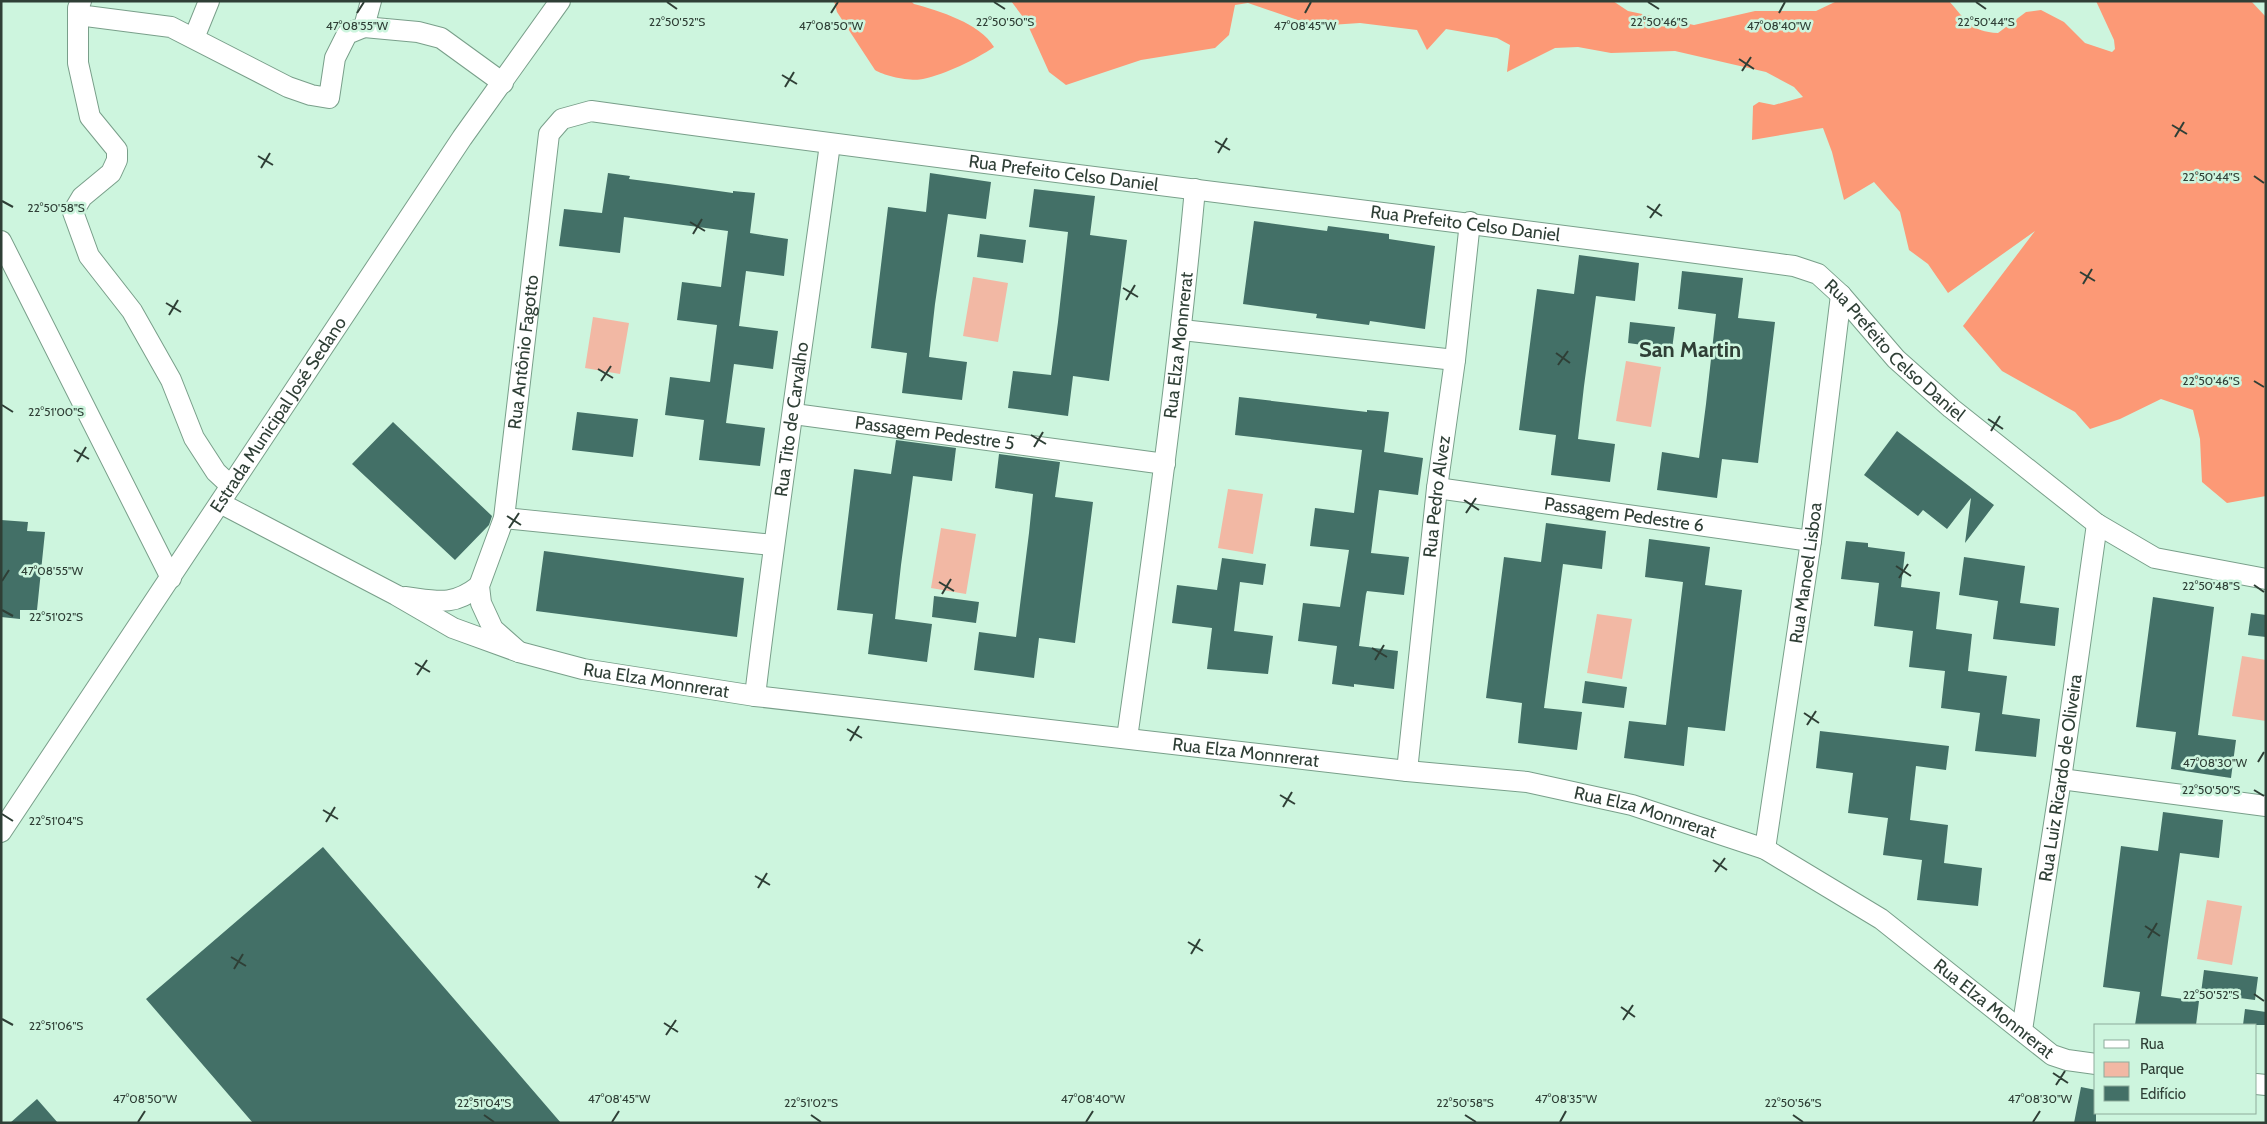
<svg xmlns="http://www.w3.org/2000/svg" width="2267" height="1124" viewBox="0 0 2267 1124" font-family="Cabin,sans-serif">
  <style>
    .green { fill: #f2b8a4 }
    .forest { fill: #fc9976 }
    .building { fill: #437067 }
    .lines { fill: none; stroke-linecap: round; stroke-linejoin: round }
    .minor-casing { stroke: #799f8a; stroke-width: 22 }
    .minor { stroke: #fff; stroke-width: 20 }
    .ticks { fill: none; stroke: #2f3f36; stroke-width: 2 }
    .labels { text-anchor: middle; stroke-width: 5; stroke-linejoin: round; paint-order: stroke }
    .street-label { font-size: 18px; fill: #2f3f36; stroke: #cdf5de }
    .district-label { font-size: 22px; font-weight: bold; fill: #2f3f36; stroke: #cdf5de }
    .ticks-label { font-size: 12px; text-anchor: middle; fill: #2f3f36; stroke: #cdf5de; stroke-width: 5; stroke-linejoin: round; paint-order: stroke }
  </style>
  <rect width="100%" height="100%" fill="#cdf5de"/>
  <path class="green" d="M973 277 1008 283 998 342 963 336Z
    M593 317 629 323 620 374 585 368Z
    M1626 361 1661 367 1651 427 1616 421Z
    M1228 489 1263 494 1253 554 1218 548Z
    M941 528 976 534 966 594 931 588Z
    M1597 614 1632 619 1622 679 1587 673Z
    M2242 656 2266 660V721L2232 716Z
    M2207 900 2242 906 2232 965 2197 959Z"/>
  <path class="forest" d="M834 1H911L914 4C939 11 980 23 994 47 975 60 946 74 923 79 912 82 884 76 875 70L837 12Z
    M1011 1H1613L1628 11 1694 25 1755 11H1816L1837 1H1949C1966 20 1971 32 1998 33L2026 12 2041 10 2064 22 2085 43 2112 52 2115 49 2114 40 2096 1H2251L2266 17V496L2227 503 2202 482 2200 439 2193 410 2161 399 2120 419 2090 429 2075 412 2002 371 1963 326 2035 231 1948 293 1928 264 1909 250 1900 212 1874 182 1844 200 1832 152 1823 128 1752 140 1753 106 1759 102 1774 105 1803 97 1794 87 1766 72 1675 51 1611 53 1578 47 1555 48 1507 72 1510 45 1497 38 1446 29 1427 50 1417 30 1360 23 1315 26 1248 3 1235 5 1229 35 1215 48 1141 60 1066 85 1049 72 1026 21Z"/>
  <path class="building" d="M608 173 630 176 629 179 668 184 733 193V191L755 193 750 233 788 239 784 276 746 271 739 326 778 331 773 369 734 364 726 423 765 428 760 466 699 460 704 420 665 415 670 377 710 382 717 325 677 320 682 282 721 287 728 231 624 217 620 253 559 246 564 209 602 213Z
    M930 173 991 182 986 219 948 214 935 304 929 357 967 362 962 400 902 393 907 353 871 348 888 207 926 212Z
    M1034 189 1095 196 1090 235 1127 240 1109 381 1073 376 1068 416 1008 408 1013 371 1051 375 1058 322 1068 232 1029 227Z
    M1254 221 1327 231 1328 226 1389 234V239L1435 246 1425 329 1370 321 1369 325 1316 318 1317 314 1243 304Z
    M980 234 1026 240 1023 263 977 257Z
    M1579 255 1639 263 1635 301 1596 296 1584 386 1578 439 1615 444 1610 482 1551 475 1556 435 1519 430 1537 289 1574 294Z
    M1682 271 1743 278 1738 318 1775 322 1758 463 1722 459 1717 498 1657 490 1662 452 1699 458 1706 404 1716 314 1678 309Z
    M1630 322 1675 327 1672 349 1628 343Z
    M1239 397 1367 412V410L1389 412 1384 452 1423 458 1418 495 1379 490 1371 553 1409 557 1404 595 1367 591 1366 594 1359 646 1398 651 1394 689 1354 684V687L1332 684 1337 646 1298 641 1303 603 1340 607 1349 550 1310 546 1315 508 1354 513 1362 450 1235 435Z
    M577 412 638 419 633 457 572 450Z
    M393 422 492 516 489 525 455 560 352 464Z
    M1897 431 1994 505 1965 543 1971 498 1947 529 1923 510 1918 516 1864 475Z
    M896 440 956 448 952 481 913 476 901 565 895 619 932 624 927 662 868 654 873 614 837 610 854 469 891 474Z
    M999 454 1060 462 1055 497 1093 502 1075 643 1039 638 1034 678 974 670 979 632 1016 637 1029 533 1033 494 995 488Z
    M1 520 28 522 27 531 45 532 37 610H20V619L1 617Z
    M1546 523 1606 531 1602 569 1563 564 1551 654 1544 708 1582 712 1577 750 1518 743 1522 703 1486 698 1504 557 1541 562Z
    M1649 539 1710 547 1705 585 1742 590 1725 731 1688 727 1684 766 1624 758 1629 721 1666 725 1683 582 1645 577Z
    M1846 541 1868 543V547L1905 552 1901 587 1940 592 1936 629 1972 634 1968 671 2007 676 2002 714 2040 719 2036 757 1975 751 1980 713 1941 708 1945 671 1909 667 1913 631 1874 626 1879 583 1841 579Z
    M544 551 744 578 737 637 536 611Z
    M1964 557 2025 566 2020 603 2059 608 2055 646 1993 639 1998 601 1959 595Z
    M1222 558 1266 564 1263 585 1240 582 1234 631 1273 636 1268 674 1207 669 1212 628 1172 623 1177 585 1217 590Z
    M934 596 979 602 976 623 932 617Z
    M2153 597 2214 607 2198 735 2236 740 2231 778 2171 769 2176 732 2136 727Z
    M2251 613 2266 615V637L2248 635Z
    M1585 681 1627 687 1624 708 1582 703Z
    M1820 731 1949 746 1946 770 1916 766 1910 820 1948 825 1944 863 1982 868 1978 906 1917 900 1922 860 1883 855 1888 818 1848 813 1853 773 1816 768Z
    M2163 812 2223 820 2219 858 2180 853 2168 942 2161 996 2199 1001 2196 1025H2135L2140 992 2103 987 2121 846 2158 851Z
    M323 847 561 1123H253L146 999Z
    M2204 970 2258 977 2255 1000 2201 993Z
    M2245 1009 2266 1012V1025H2243Z
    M2081 1087 2096 1090V1123H2074Z
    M37 1099 58 1123H10Z"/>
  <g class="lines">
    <g class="minor-casing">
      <g id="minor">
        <path d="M81 1 78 8V63L90 117 117 150V160L111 173 82 197 73 212 89 256 132 311 171 380 194 438 216 472 231 486"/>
        <path d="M79 11 86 16 171 27 288 87 311 95 329 98 335 58 347 34 364 27 371 1"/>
        <path d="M364 27 418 32 441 38 503 83"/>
        <path d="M194 38 209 1"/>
        <path d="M1 241 171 578"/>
        <path d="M1182 330 1455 360"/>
        <path id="s1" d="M794 414 1165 464"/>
        <path id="s2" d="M1437 488 1811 541"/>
        <path id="s3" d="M220 503 396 595 453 628 519 652 583 669 755 696 1407 771 1527 782 1632 805 1765 849 1881 919 2052 1055 2067 1060 2096 1064"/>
        <path d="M504 518 773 545"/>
        <path d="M405 597C437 601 452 607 479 586"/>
        <path id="s4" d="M519 652 493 629 481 603 479 586 504 518 549 134 562 119 591 111C992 167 1393 212 1794 266L1818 274 1841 295 1896 359 1951 408 2097 524 2155 558 2266 579"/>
        <path id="s5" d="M755 696C777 512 805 328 830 144"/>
        <path id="s6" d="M1127 738C1153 555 1178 373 1195 189"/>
        <path id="s7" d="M1407 771 1437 488 1455 360 1470 222"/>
        <path d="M2061 779 2266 806"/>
        <path id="s8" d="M1 832 462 138 560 1"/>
        <path id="s9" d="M1765 849 1811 541 1841 295"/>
        <path id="s10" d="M2022 1030 2061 779 2097 524"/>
        <path d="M2256 1084 2266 1085"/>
      </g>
    </g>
    <use href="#minor" class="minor"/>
  </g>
  <path class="ticks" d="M667 2 677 9M994 2 1005 9M1648 2 1659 9M1976 2 1986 9M357 13 364 2M831 13 838 2M1305 13 1311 2M1779 13 1785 2M1739 59 1754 69M1742 71 1751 57M782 75 797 84M785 87 794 72M2172 125 2187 134M2175 137 2184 122M1215 141 1230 150M1218 153 1227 138M258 156 273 165M261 168 270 153M2254 176 2264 183M2 201 13 207M1647 206 1662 216M1650 218 1660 204M690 222 705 231M693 234 702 219M2080 272 2095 281M2083 284 2092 269M1123 288 1138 297M1126 300 1135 285M166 303 181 312M169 315 178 300M1556 353 1570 363M1558 365 1568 351M598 369 613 378M601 381 611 366M2254 381 2264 387M2 405 13 412M1988 419 2003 429M1991 431 2000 416M1031 435 1046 444M1034 447 1043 432M74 450 89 459M77 462 86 447M1464 500 1479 510M1466 513 1476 498M507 516 521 525M509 528 519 513M1896 566 1911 576M1899 578 1908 564M2 581 9 570M939 582 954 591M2254 585 2264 592M942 594 951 579M2 610 13 616M1372 648 1387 657M1375 660 1384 645M415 663 430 672M417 675 427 660M1804 713 1819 723M1807 725 1816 711M847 729 862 738M850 741 859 726M2258 762 2264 752M2254 790 2264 796M1280 795 1295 804M1283 807 1292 792M323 810 338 819M2 814 13 821M326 822 335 807M1713 860 1727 870M1715 872 1725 858M755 876 770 885M758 888 767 873M2145 926 2160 936M2148 938 2157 923M1188 942 1203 951M1191 954 1200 939M231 957 246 966M234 969 243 954M2254 994 2264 1001M1621 1007 1635 1017M2 1019 13 1025M1623 1020 1633 1005M664 1023 678 1032M666 1035 676 1020M2053 1073 2068 1083M2056 1085 2065 1071M484 1115 494 1122M811 1115 821 1122M1465 1115 1476 1122M1793 1115 1803 1122M138 1122 145 1111M612 1122 619 1111M1086 1122 1093 1111M1560 1122 1566 1111M2033 1122 2040 1111"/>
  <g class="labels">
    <g class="street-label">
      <text dy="6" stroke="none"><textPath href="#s4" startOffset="1066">Rua Prefeito Celso Daniel</textPath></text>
      <text dy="6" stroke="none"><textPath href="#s4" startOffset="1471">Rua Prefeito Celso Daniel</textPath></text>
      <text dy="6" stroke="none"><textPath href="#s6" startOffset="396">Rua Elza Monnrerat</textPath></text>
      <text dy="6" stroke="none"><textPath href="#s4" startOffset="1936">Rua Prefeito Celso Daniel</textPath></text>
      <text dy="6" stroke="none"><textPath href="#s4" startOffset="320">Rua Antônio Fagotto</textPath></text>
      <text dy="6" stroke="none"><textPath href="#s8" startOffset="501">Estrada Municipal José Sedano</textPath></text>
      <text dy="6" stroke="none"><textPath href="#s5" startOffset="279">Rua Tito de Carvalho</textPath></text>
      <text dy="6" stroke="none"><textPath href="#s1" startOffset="142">Passagem Pedestre 5</textPath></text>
      <text dy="6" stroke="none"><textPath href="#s7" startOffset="276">Rua Pedro Alvez</textPath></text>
      <text dy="6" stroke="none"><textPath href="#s2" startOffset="189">Passagem Pedestre 6</textPath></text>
      <text dy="6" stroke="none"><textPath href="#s9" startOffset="279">Rua Manoel Lisboa</textPath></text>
      <text dy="6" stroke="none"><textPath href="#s3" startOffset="475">Rua Elza Monnrerat</textPath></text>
      <text dy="6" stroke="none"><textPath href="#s3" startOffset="1069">Rua Elza Monnrerat</textPath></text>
      <text dy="6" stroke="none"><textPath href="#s10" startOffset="255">Rua Luiz Ricardo de Oliveira</textPath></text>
      <text dy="6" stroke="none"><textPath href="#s3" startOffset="1474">Rua Elza Monnrerat</textPath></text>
      <text dy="6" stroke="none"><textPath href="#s3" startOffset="1879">Rua Elza Monnrerat</textPath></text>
    </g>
    <g class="district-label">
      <text x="1690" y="357">San Martin</text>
    </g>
  </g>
  <g class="ticks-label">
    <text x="677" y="26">22°50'52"S</text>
    <text x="1005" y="26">22°50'50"S</text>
    <text x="1659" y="26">22°50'46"S</text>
    <text x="1986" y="26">22°50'44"S</text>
    <text x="357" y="30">47°08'55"W</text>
    <text x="831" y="30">47°08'50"W</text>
    <text x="1305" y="30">47°08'45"W</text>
    <text x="1779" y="30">47°08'40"W</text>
    <text x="2211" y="181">22°50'44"S</text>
    <text x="56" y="212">22°50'58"S</text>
    <text x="2211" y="385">22°50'46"S</text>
    <text x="56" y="416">22°51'00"S</text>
    <text x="52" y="575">47°08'55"W</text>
    <text x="2211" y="590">22°50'48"S</text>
    <text x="56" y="621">22°51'02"S</text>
    <text x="2215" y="767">47°08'30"W</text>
    <text x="2211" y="794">22°50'50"S</text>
    <text x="56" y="825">22°51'04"S</text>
    <text x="2211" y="999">22°50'52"S</text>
    <text x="56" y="1030">22°51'06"S</text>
    <text x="145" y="1103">47°08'50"W</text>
    <text x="619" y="1103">47°08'45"W</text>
    <text x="1093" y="1103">47°08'40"W</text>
    <text x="1566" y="1103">47°08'35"W</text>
    <text x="2040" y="1103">47°08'30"W</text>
    <text x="484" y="1107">22°51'04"S</text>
    <text x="811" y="1107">22°51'02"S</text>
    <text x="1465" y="1107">22°50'58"S</text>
    <text x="1793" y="1107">22°50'56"S</text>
  </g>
  <rect width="2267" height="1124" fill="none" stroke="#2f3f36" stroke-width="5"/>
  <rect x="2094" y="1024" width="162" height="90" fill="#cdf5de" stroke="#8eac9b"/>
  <rect x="2104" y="1040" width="25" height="8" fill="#ffffff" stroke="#8eac9b"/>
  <text x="2140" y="1049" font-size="15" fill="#2f3f36">Rua</text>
  <rect x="2104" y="1062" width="25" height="15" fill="#f2b8a4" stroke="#8eac9b"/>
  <text x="2140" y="1074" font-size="15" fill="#2f3f36">Parque</text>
  <rect x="2104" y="1086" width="25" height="15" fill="#437067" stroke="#8eac9b"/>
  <text x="2140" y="1099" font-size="15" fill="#2f3f36">Edifício</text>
</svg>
